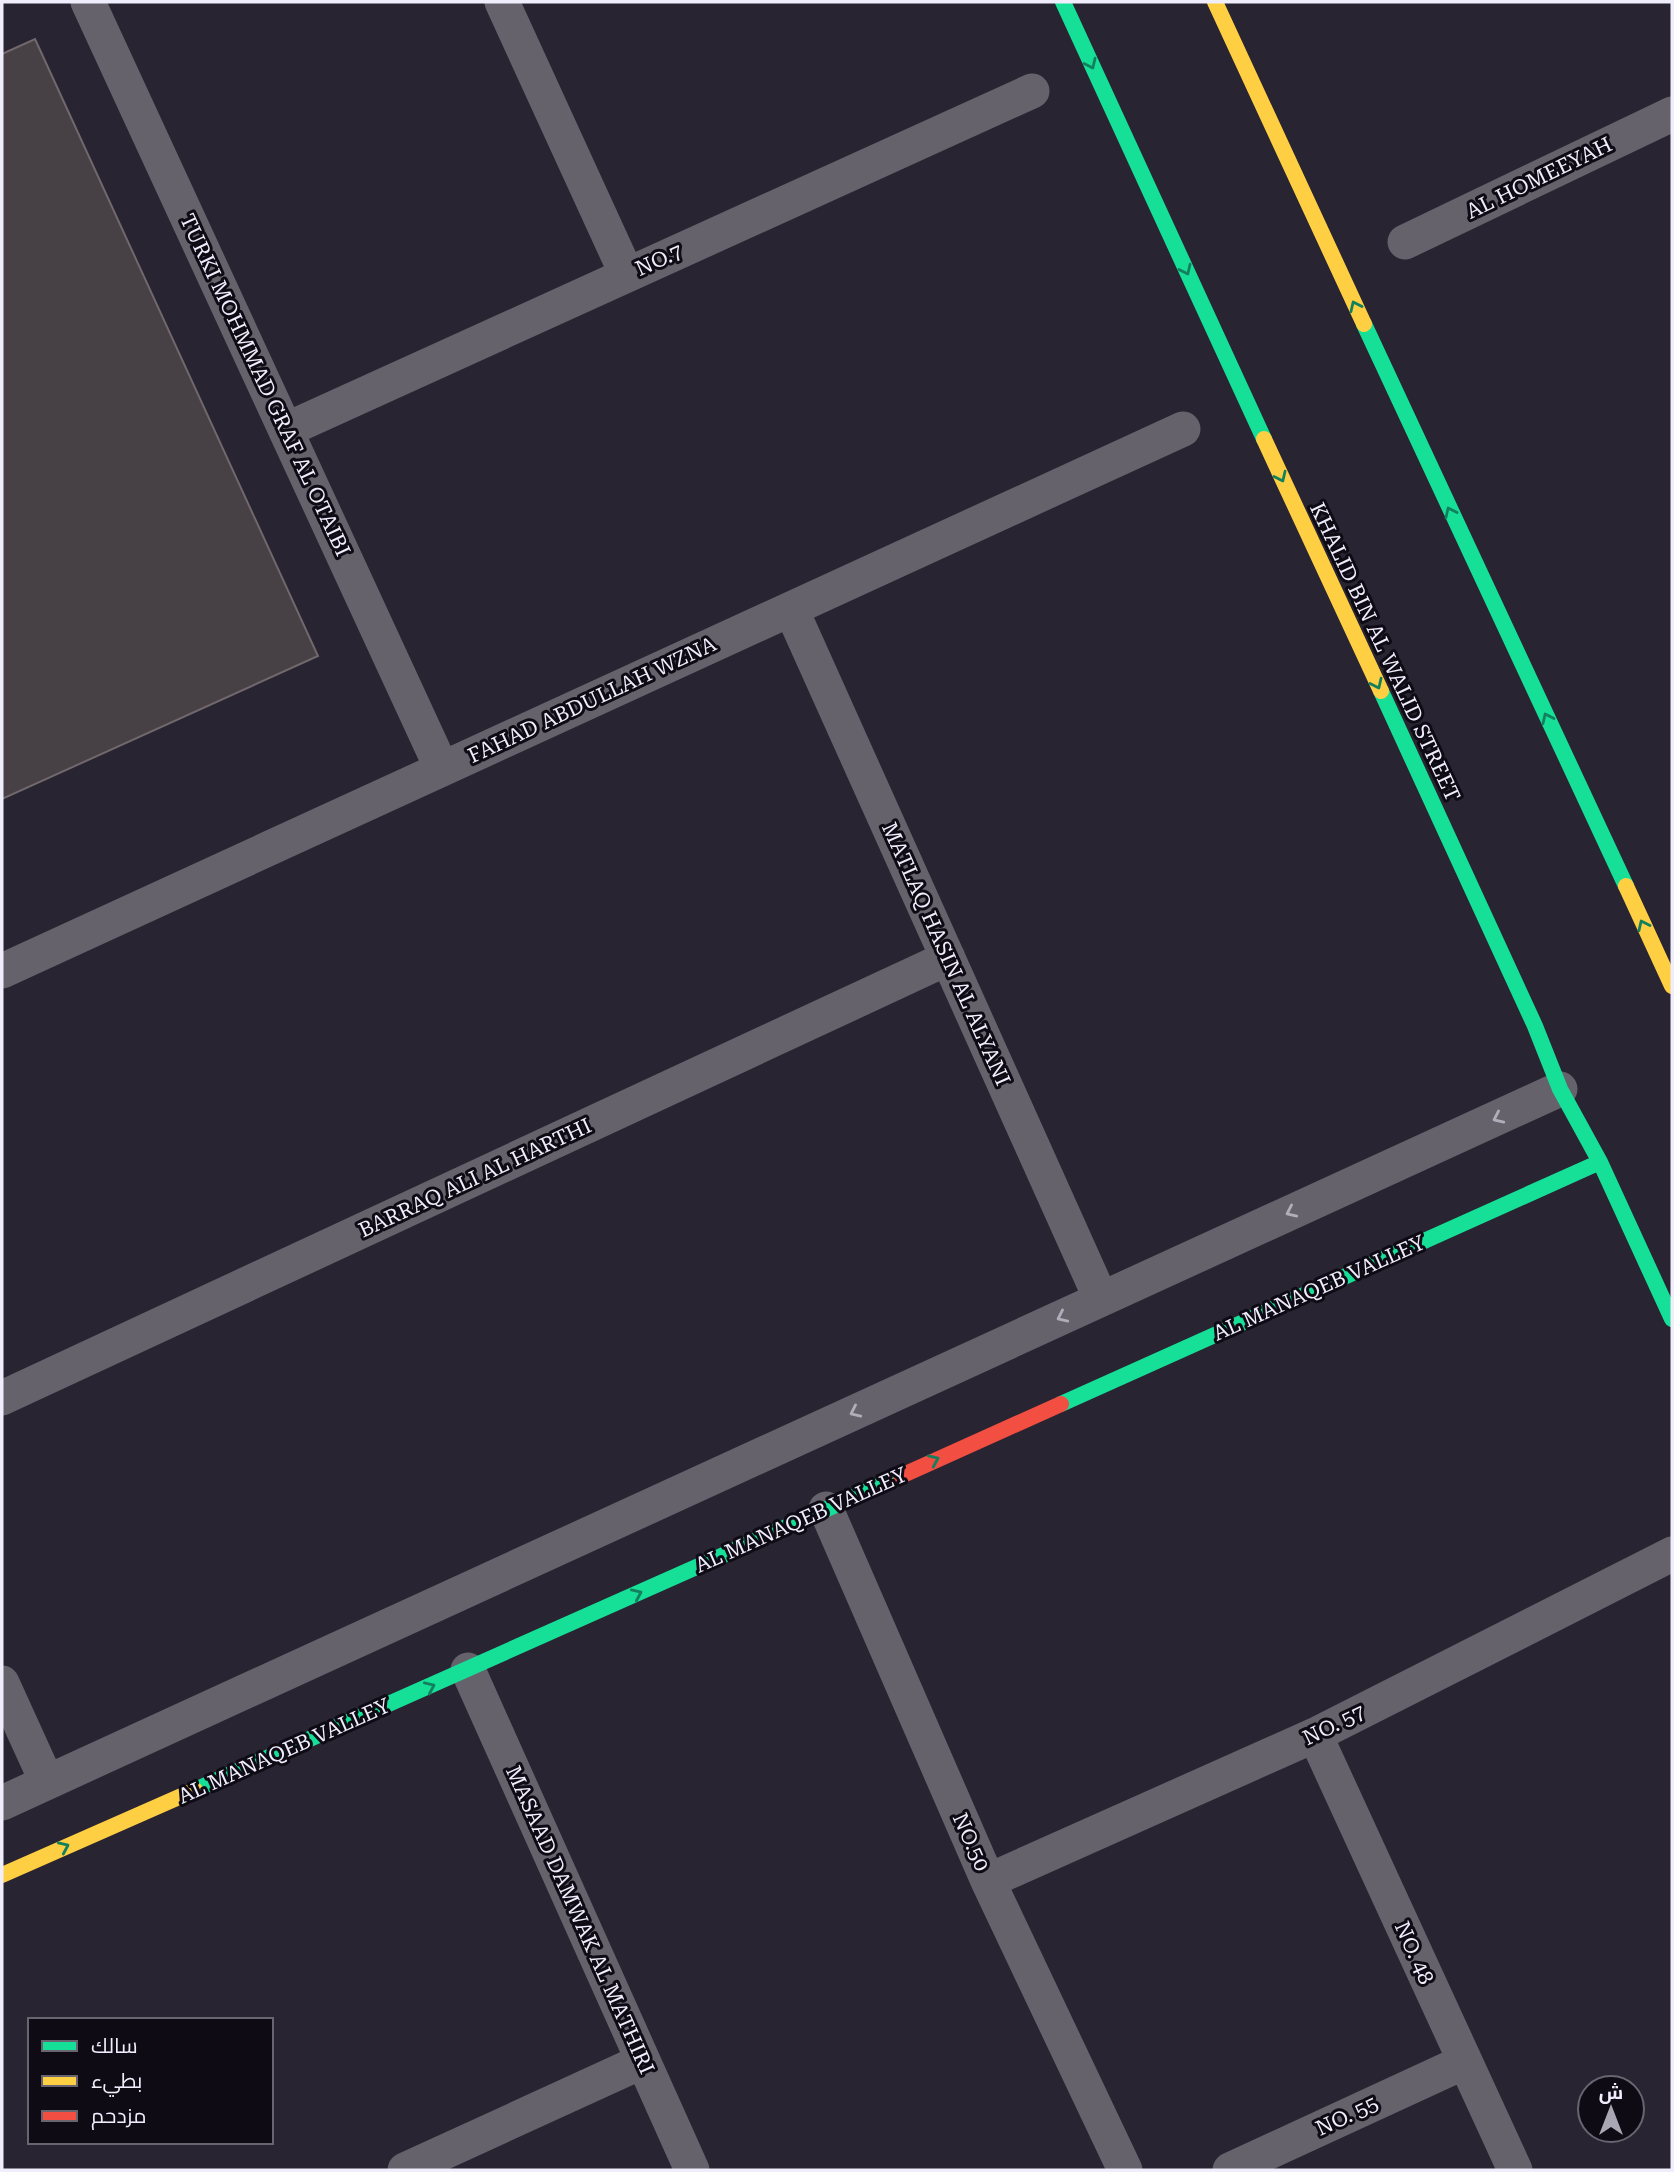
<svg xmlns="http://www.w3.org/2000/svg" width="1674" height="2172" viewBox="0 0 1674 2172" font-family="'Roboto Serif',Cairo,serif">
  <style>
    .building { fill: #474044; stroke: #70686c; stroke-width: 2 }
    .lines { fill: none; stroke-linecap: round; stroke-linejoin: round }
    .street { stroke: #65626c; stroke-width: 35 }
    .fast { stroke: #16e098; stroke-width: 16 }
    .slow { stroke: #ffcf43; stroke-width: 16 }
    .jam { stroke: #f24e42; stroke-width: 16 }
    .oneway { stroke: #12805d }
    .oneway2 { stroke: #b1aebb }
    .labels { text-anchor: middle; stroke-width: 6; stroke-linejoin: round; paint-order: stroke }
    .street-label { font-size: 21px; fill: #f0edfc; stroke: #0e0b15 }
  </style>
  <rect width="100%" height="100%" fill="#282431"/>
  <path class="building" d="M35 39 318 656 2 799V54Z"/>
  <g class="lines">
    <path class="street" d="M88 2 442 769
      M502 2 627 275
      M1405 242 1672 114
      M286 430 1032 91
      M791 609 1101 1299
      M2 971 1183 429
      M2 1398 948 958
      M826 1509 988 1881 1125 2170
      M468 1670 692 2170
      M2 1683 47 1782
      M1315 1735 1515 2170
      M2 1803 1560 1089
      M988 1881 1315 1735 1672 1554
      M405 2170 643 2061
      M1230 2170 1464 2062"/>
    <path class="fast" d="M1063 2 1264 439
      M1364 324 1626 886
      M1381 691 1535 1026 1560 1089 1600 1162 1672 1319
      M1061 1404 1600 1162
      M195 1790 901 1476"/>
    <path class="slow" d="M1215 2 1364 324
      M1264 439 1381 691
      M1626 886 1672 986
      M2 1875 195 1790"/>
    <path class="jam" d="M901 1476 1061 1404"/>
  </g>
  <defs><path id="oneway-chevron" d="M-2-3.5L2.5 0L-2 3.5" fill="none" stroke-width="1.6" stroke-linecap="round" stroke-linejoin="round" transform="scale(1.75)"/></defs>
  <g class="oneway">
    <use href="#oneway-chevron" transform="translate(1091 64) rotate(65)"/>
    <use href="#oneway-chevron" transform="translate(1186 270) rotate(65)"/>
    <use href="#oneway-chevron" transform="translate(1355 306) rotate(-115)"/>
    <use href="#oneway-chevron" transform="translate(1281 477) rotate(65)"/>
    <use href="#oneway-chevron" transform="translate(1450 512) rotate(-115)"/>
    <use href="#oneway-chevron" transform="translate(1377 684) rotate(65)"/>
    <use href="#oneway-chevron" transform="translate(1547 718) rotate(-115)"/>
    <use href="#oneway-chevron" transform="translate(1643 925) rotate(-115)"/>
    <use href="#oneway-chevron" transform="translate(934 1460) rotate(-24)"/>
    <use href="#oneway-chevron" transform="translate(637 1594) rotate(-24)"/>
    <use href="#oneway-chevron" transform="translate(430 1687) rotate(-24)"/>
    <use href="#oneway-chevron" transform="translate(64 1847) rotate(-24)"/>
  </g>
  <g class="oneway2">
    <use href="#oneway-chevron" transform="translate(1498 1118) rotate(155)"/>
    <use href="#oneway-chevron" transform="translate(1291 1212) rotate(155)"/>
    <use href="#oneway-chevron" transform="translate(1062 1317) rotate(155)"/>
    <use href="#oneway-chevron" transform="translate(855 1412) rotate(155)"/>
  </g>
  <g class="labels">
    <g class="street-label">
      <text transform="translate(1539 178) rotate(-26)" y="7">AL HOMEEYAH</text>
      <text transform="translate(659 260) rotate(-24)" y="7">NO.7</text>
      <text transform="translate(265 385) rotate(65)" y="7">TURKI MOHMMAD GRAF AL OTAIBI</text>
      <text transform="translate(1385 652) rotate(65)" y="7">KHALID BIN AL WALID STREET</text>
      <text transform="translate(592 700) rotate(-25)" y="7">FAHAD ABDULLAH WZNA</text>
      <text transform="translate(946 954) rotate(66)" y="7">MATLAQ HASIN AL ALYANI</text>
      <text transform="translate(475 1178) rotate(-25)" y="7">BARRAQ ALI AL HARTHI</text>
      <text transform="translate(1319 1288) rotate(-24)" y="7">AL MANAQEB VALLEY</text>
      <text transform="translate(801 1520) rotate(-24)" y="7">AL MANAQEB VALLEY</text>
      <text transform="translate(1334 1725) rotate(-26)" y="7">NO. 57</text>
      <text transform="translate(284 1751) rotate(-24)" y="7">AL MANAQEB VALLEY</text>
      <text transform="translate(971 1842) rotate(66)" y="7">NO.50</text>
      <text transform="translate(580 1920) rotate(66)" y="7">MASAAD DAMWAK AL MATHIRI</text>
      <text transform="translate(1414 1953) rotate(66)" y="7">NO. 48</text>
      <text transform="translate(1347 2116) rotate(-25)" y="7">NO. 55</text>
    </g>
  </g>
  <rect width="1674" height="2172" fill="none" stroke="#f0edfc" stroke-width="7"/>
  <rect x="28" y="2018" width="245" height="126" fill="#0e0b15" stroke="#686571" stroke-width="2"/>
  <rect x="42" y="2041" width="35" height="10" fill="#16e098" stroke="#686571" stroke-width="2"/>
  <text x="91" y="2053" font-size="21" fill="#f0edfc">سالك</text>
  <rect x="42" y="2076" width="35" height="10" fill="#ffcf43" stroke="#686571" stroke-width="2"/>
  <text x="91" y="2088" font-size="21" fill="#f0edfc">بطيء</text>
  <rect x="42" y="2111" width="35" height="10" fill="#f24e42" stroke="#686571" stroke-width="2"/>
  <text x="91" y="2123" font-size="21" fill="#f0edfc">مزدحم</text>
  <g transform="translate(1611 2109)"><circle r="33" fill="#0e0b15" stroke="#686571" stroke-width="2"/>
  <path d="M0-5L12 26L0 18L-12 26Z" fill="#aaa7b5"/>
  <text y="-10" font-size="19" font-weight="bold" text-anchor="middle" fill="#f0edfc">ش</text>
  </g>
</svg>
